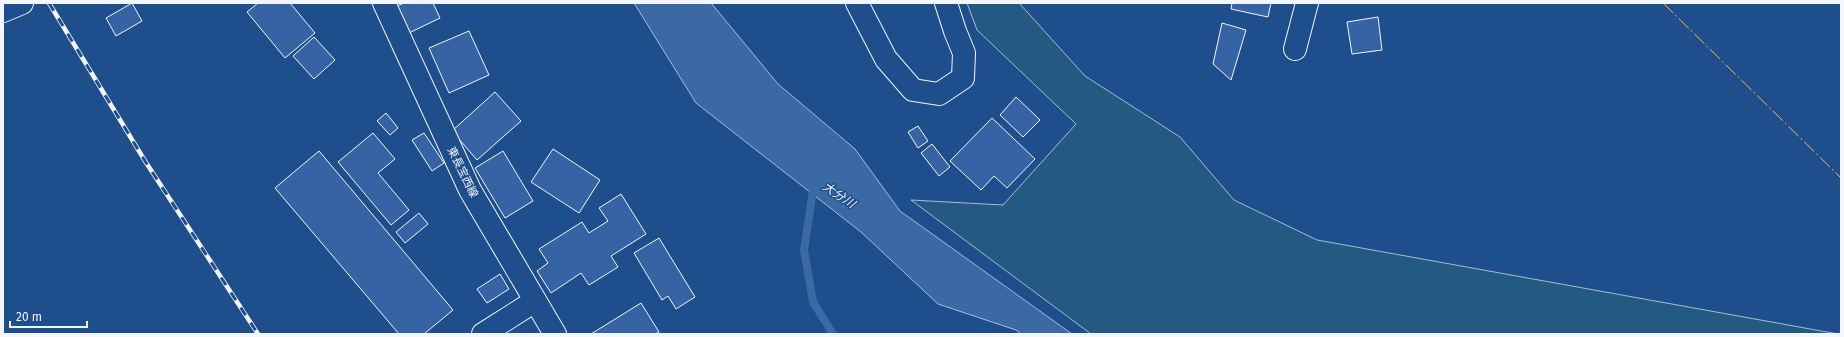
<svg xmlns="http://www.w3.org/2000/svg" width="1844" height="337" viewBox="0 0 1844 337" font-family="'Fira Sans','Noto Sans JP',sans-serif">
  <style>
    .green { fill: #245a82; stroke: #a8bbd7 }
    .water { fill: #3b69a3; stroke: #a8bbd7 }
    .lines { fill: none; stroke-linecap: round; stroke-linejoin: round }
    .stream { stroke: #3b69a3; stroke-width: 8 }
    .building { fill: #3563a3; stroke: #f2f6ff }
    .street-casing { stroke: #f2f6ff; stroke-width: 24 }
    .secondary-casing { stroke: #f2f6ff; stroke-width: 24 }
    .primary-casing { stroke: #f2f6ff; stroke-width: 24 }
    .street { stroke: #1f4e8c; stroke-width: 22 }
    .secondary { stroke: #1f4e8c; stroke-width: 22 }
    .primary { stroke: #1f4e8c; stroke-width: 22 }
    .rail-casing { stroke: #f2f6ff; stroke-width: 4.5 }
    .rail { stroke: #1f4e8c; stroke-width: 3; stroke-dasharray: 9; stroke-linecap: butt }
    .power { stroke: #ffb74d; stroke-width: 1; stroke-dasharray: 14 3 2 3; stroke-linecap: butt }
    .labels { text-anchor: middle; stroke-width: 3; stroke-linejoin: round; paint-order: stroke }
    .street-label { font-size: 11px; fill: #f2f6ff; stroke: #1f4e8c }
    .water-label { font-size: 12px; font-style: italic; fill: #f2f6ff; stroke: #1f4e8c }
  </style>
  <rect width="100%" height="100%" fill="#1f4e8c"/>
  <path class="green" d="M967 3H1019L1085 76 1180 137 1234 200 1317 240 1838 334H1091L911 200 1003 205 1076 124 977 30Z"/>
  <path class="water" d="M634 3H711L778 84 855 149 900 211 1072 334H1021L1016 330 938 304 861 232 696 103Z"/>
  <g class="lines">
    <path class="stream" d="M814 184 804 250 813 302 833 334"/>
  </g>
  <path class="building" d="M132 3 142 21 116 36 106 18Z
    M258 3H290L315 33 285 58 247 12Z
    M404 3H433L440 18 409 33 397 6Z
    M1232 3H1271L1268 17 1231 9Z
    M1378 17 1382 50 1352 54 1347 22Z
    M1222 23 1246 30 1231 80 1213 64Z
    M469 31 489 75 449 93 429 48Z
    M314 37 335 60 314 79 293 56Z
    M495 92 521 121 477 160 452 131Z
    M1016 97 1040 120 1023 137 1000 115Z
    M386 113 398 128 390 135 377 121Z
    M992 118 1035 159 1007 188 994 176 981 190 950 161Z
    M918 126 928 141 918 148 908 132Z
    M373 133 395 159 378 173 409 210 391 225 338 162Z
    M424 133 444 163 432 171 412 140Z
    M932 144 950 167 939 176 921 153Z
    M553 149 600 180 579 213 531 182Z
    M319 151 453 310 424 334H399L275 188Z
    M503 151 533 201 505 218 475 168Z
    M621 194 646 234 611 256 618 267 589 285 581 273 551 293 537 271 548 263 539 249 582 222 589 233 608 221 599 208Z
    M419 213 428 224 405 243 396 232Z
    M659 238 695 297 676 309 668 296 662 300 634 253Z
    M500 274 509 289 487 303 477 289Z
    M641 303 659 332 655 334H591Z"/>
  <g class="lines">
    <g class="street-casing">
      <path id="street" d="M857 3 886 59 913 90 939 94 963 78 964 53 955 31 946 3
        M1295 49 1307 3
        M483 334 535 301"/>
    </g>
    <g class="secondary-casing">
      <path id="secondary" d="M384 3 470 190 555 334"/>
    </g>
    <g class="primary-casing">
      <path id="primary" d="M3 11 22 3"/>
    </g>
    <use href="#street" class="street"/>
    <use href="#secondary" class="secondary"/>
    <use href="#primary" class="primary"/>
    <g class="rail-casing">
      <path id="rail" d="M49 3 145 161 258 334"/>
    </g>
    <use href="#rail" class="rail"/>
    <path class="power" d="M1663 3 1841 178"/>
  </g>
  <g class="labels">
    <g class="street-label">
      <text transform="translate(463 172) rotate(64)" y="4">東長宝西線</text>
    </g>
    <g class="water-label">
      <text transform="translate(839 195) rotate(34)" y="4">大分川</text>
    </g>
  </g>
  <rect width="1844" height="337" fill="none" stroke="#f2f6ff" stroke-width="8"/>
  <path d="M10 321v6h77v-6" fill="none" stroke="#f2f6ff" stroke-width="2"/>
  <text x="16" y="321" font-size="12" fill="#f2f6ff" stroke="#1f4e8c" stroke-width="3" paint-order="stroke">20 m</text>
</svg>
